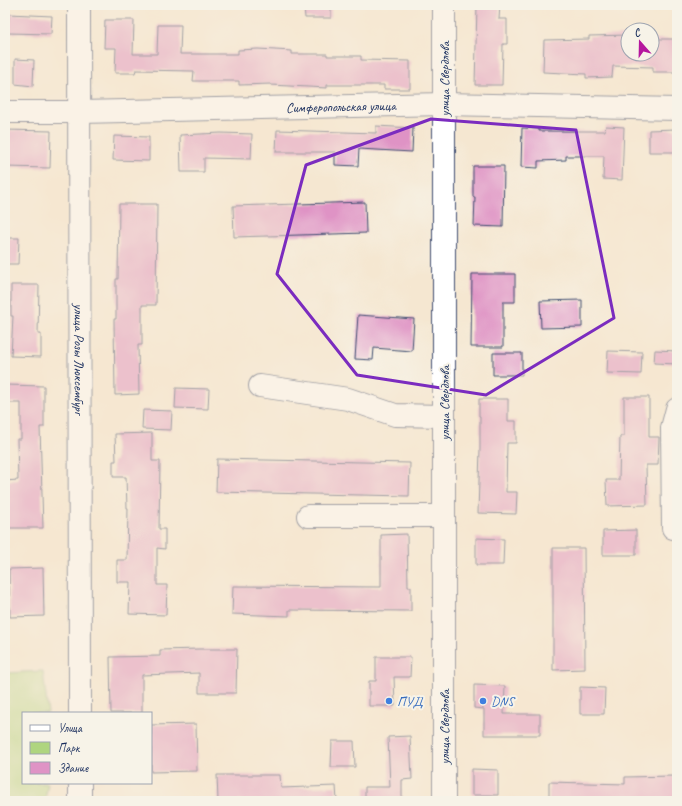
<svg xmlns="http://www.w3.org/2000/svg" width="682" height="806" viewBox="0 0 682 806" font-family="Caveat,sans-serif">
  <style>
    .green { fill: #afd57f; stroke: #65826e }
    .building { fill: #df93c5 }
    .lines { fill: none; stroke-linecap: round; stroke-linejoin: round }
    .minor-casing { stroke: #3c4b6f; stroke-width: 24 }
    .major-casing { stroke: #3c4b6f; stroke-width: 24 }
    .minor { stroke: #fff; stroke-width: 22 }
    .major { stroke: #fff; stroke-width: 22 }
    .marked { fill: none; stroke: #7b2cbf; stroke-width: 3; stroke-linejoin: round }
    .shop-dot { fill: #3f7fe0; stroke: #f7f3e8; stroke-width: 1.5 }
    .labels { text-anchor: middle; stroke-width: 4; stroke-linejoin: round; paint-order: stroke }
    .street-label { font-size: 14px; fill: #1b2f5e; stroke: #f7f3e8 }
    .shop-label { font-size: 14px; fill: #366cbe; stroke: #f7f3e8; text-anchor: start }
  </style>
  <rect width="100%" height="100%" fill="#f7f3e8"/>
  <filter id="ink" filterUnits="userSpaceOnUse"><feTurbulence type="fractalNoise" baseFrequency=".025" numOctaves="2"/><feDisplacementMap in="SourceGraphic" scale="8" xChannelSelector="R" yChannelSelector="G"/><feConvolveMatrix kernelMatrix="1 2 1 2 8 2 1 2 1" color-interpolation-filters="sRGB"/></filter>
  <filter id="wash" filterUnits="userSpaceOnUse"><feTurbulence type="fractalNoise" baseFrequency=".012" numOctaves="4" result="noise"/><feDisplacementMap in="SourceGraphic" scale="16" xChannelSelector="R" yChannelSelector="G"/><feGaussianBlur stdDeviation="0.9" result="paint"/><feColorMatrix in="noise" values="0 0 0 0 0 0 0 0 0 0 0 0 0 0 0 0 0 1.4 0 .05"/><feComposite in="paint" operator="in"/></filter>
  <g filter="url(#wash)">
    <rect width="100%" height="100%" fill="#f5e7d1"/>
    <path class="green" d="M43 671 48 713H23V783H48L45 801H5V673Z"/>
    <g id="blocks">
      <path class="building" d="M304 5H331V18H305Z
        M477 5H500L499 19H507V44H503L502 85H475Z
        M9 14 52 16 51 34 8 33Z
        M105 20H134L133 54H157L158 25H181L180 54H238V50L258 49 292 51V54H327V56H361V60L410 61V89H384V85H327V88L271 85V84L239 85V81H193L194 71 136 70 135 73H115L116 48H104Z
        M628 35V54H653V39H677V72H653V67L613 66 612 77 586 78V74L543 72 544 40 589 39V36Z
        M15 59 34 60 33 86 15 84Z
        M376 126 413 128 412 152 359 149 358 166 335 165V152H276L277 130 376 133Z
        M606 126 624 127 622 180 603 179 604 156H566V160L538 161V168L521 167 522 128 539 129V131H605Z
        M675 129 676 152H649V130Z
        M5 130 51 131 50 168 5 167Z
        M221 133 252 134 251 159 204 158V172H181L180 135Z
        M114 136 149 137V161L113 160Z
        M473 166H504L503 227 474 226 475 197H473Z
        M365 202 366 233 234 237 233 206Z
        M119 204H157L156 305H142V345H138L139 394 115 395 114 319H116V279H118Z
        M5 238H19L18 264H5Z
        M472 274H515V302H503V347H471Z
        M11 285H39L38 334H41V357L11 356 13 316H11Z
        M582 300V327L541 328 540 301Z
        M358 315 414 319 412 351 374 348 373 360 355 359Z
        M655 350 677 351V364L654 363Z
        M608 351 642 352 641 374 607 373Z
        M493 353H522V375H493Z
        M5 385 44 386V427H40L43 528H5V481L18 480 17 439H21V403H5Z
        M176 388 209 389 208 409 175 408Z
        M624 397H649V437H659L658 465H646L647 505 607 506 606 480H619L620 436H624Z
        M479 399H508V421H516V443H507L506 492H517L516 514 478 513 480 449V416H479Z
        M143 410 172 411 171 430 142 429Z
        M152 433V461H160L159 529H165V549L157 548V585H167L166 615 129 614 130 582H117V560H127L128 508H127L126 477H113V461H116L115 434Z
        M217 459 410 463 409 496 216 492Z
        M636 530V555H603V531Z
        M407 534 408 587H411V611L289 610V616L232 614 233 586 381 587V535Z
        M476 538 504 539 503 565H476Z
        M553 548H584L585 669 553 670Z
        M43 568 44 616 10 617 9 569Z
        M199 649H237L236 693H199V673L142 675V713H111L110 657 160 656V650Z
        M376 657H411L410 677H394L395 706H369V681H376Z
        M474 685 505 686 504 714H540V735H484V709L474 708Z
        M580 687 605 688 604 714H580Z
        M196 724 197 771 151 772V725Z
        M410 736 412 779 402 780V801H365V787H390L388 737Z
        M332 741H354L355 767H331Z
        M472 769 498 770V795H472Z
        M217 775H280L281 788 336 786 337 801H218Z
        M674 776 675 801H549V782L625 784V777Z"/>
    </g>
  </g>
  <g filter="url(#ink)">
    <use href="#blocks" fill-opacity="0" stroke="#3c4b6f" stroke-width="1"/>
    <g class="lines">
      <g class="minor-casing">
        <g id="minor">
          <path id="s1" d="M5 112H80L444 104 677 109"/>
          <path d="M260 386 348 399 395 415 444 416"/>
          <path d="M308 516H444"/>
          <path d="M673 528 672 428 677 409"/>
          <path d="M444 801V5"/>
        </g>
      </g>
      <g class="major-casing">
        <g id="major">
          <path id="s2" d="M79 5 80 713"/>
          <path d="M80 801V783"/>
        </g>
      </g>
      <use href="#minor" class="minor"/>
      <use href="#major" class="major"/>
    </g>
  </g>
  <path d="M0 0H682V806H0ZM431 119 576 130 614 318 486 395 357 375 277 274 306 165Z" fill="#f5e7d1" fill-opacity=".55" fill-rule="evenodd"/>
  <path class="marked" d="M431 119 576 130 614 318 486 395 357 375 277 274 306 165Z"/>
  <g class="shop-dot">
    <circle cx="389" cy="701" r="4"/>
    <circle cx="483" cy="701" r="4"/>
  </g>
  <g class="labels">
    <g class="street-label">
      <text transform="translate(444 79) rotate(-90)" y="5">улица Свердлова</text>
      <text dy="5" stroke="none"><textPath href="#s1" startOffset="336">Симферопольская улица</textPath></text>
      <text dy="5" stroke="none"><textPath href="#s2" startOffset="354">улица Розы Люксембург</textPath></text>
      <text transform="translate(444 403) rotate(-90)" y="5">улица Свердлова</text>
      <text transform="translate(444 727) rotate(-90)" y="5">улица Свердлова</text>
    </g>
    <g class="shop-label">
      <text x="397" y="706">ПУД</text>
      <text x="491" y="706">DNS</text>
    </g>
  </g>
  <rect width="682" height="806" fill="none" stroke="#f7f3e8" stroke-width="20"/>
  <rect x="22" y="712" width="130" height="72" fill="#f7f3e8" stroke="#9fa5b1"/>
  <rect x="30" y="725" width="20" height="6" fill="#ffffff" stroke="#9fa5b1"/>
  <text x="58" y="732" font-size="12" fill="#1b2f5e">Улица</text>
  <rect x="30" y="742" width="20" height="12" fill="#afd57f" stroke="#9fa5b1"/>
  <text x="58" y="752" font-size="12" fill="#1b2f5e">Парк</text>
  <rect x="30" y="762" width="20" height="12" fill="#df93c5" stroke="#9fa5b1"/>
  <text x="58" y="772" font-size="12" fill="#1b2f5e">Здание</text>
  <g transform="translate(640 42) rotate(340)"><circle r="19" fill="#f7f3e8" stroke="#9fa5b1"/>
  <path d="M0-3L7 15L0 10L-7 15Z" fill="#b5179e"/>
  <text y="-6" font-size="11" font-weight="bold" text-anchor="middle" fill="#1b2f5e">С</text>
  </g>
</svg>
